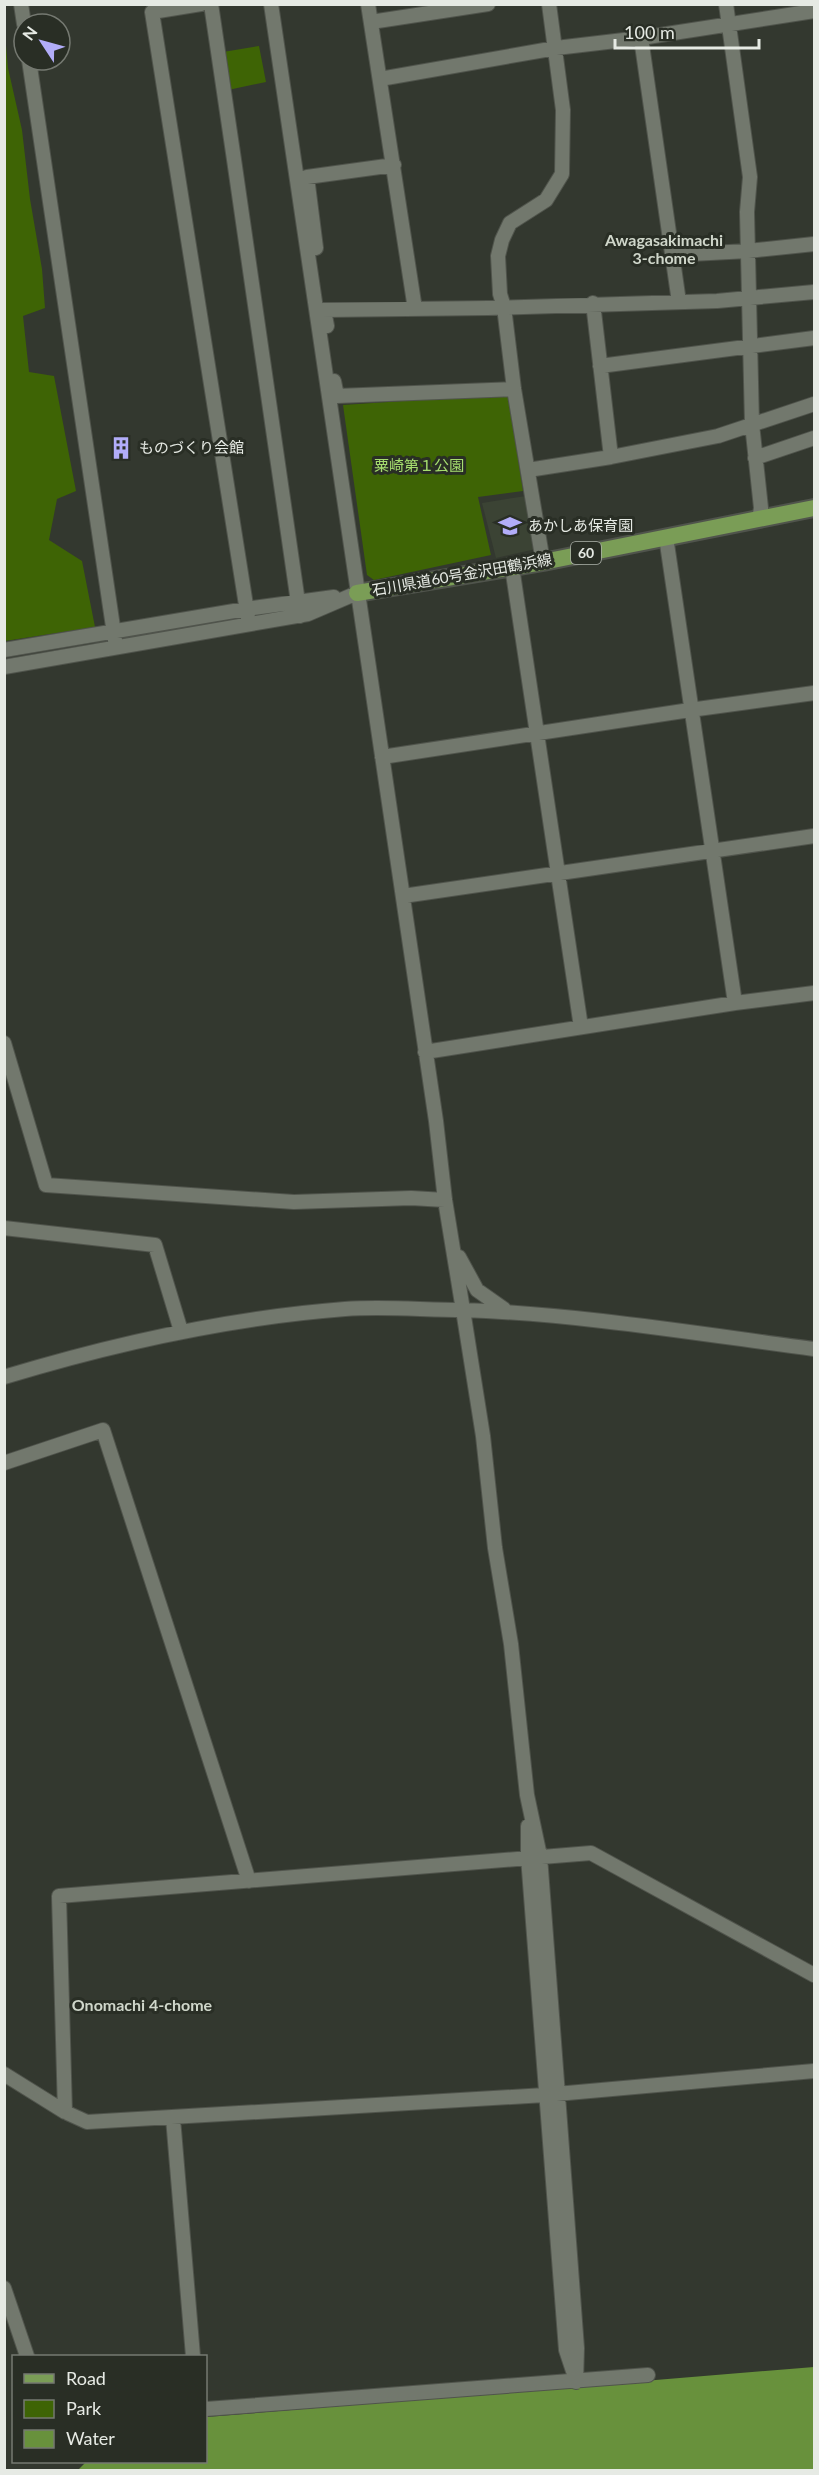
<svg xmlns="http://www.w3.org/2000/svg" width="819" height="2475" viewBox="0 0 819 2475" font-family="Lato,'Noto Sans JP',sans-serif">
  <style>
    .built { fill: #3b4334 }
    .green { fill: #3e6405 }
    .water { fill: #68913c }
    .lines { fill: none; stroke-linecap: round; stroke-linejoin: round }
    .minor-casing { stroke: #50544c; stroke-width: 16 }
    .major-casing { stroke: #50544c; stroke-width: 20 }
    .minor { stroke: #72786d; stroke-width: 14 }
    .major { stroke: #7a9d56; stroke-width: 16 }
    .labels { text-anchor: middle; stroke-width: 6; stroke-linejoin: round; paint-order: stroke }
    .shield { fill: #292e25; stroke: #adb2ab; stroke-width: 1.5 }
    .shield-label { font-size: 14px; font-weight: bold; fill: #e6eae4 }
    .poi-label { font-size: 15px; fill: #e6eae4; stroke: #292e25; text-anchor: start }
    .park-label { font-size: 15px; fill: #a6de6f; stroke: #292e25 }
    .street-label { font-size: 15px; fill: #e6eae4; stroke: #292e25 }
    .neighbourhood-label { font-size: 16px; font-weight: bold; fill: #cfd6ca; stroke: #292e25 }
  </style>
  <rect width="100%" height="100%" fill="#33382f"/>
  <path class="built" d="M526 496 536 549 496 558 482 503Z"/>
  <path class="green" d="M5 34 8 68 22 130 30 199 42 269 45 308 23 316 29 372 54 376 76 491 57 499 49 540 82 561 95 627 5 641Z
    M259 46 266 82 228 90 223 52Z
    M508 394 523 491 478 497 491 555 374 580 367 575 343 405Z"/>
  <path class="water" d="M814 2367V2470H78L86 2462H206V2417Z"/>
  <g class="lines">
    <g class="minor-casing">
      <path id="minor" d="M21 4 24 24
        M201 4 152 12 249 624
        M211 4C241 208 272 412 300 616
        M271 4 436 1121 445 1200 463 1310C579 1314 700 1334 814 1349
        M368 4 415 309
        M726 4 750 177 747 212 752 424 761 508 759 519
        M371 22 488 4
        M641 38 679 302
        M29 60 116 647
        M380 79 556 48 641 38 814 11
        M316 248 307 177 394 165
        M672 255 748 251 814 244
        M593 303 611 457
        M327 326 324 310 488 308 717 301 814 292
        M600 366 814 338
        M334 381 337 396 514 389
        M755 458 814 438
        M528 470 611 457 718 436 814 404
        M666 537 735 1003
        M543 562 514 389 504 307 500 294 498 256 502 240 510 223 546 200 562 174 563 110 549 4
        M512 567 581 1027
        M4 650 246 609 334 597
        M4 667 308 614 357 593
        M382 757 690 710 814 693
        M403 896 814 836
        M4 1043 46 1185 294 1202 411 1198 445 1200
        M425 1052 735 1003 814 993
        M4 1228 155 1245 181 1331
        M459 1257 477 1290 504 1309
        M4 1377C116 1343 228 1318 345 1309 384 1306 424 1310 463 1310L483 1436 495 1548 511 1644 527 1795 540 1856 577 2348 576 2382
        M4 1463 103 1430 249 1881
        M528 1826V1857L566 2350 573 2371
        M4 2074 65 2112 87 2122 545 2095 814 2071
        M65 2112 59 1896 591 1853 814 1975
        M173 2118 193 2356
        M4 2288 27 2356
        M206 2409 648 2375"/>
    </g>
    <g class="major-casing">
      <path id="major" d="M357 593 543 562 814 508"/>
    </g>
    <use href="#minor" class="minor"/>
    <use href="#major" class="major"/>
  </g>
  <defs>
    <g id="building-bare" transform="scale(1.8)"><path d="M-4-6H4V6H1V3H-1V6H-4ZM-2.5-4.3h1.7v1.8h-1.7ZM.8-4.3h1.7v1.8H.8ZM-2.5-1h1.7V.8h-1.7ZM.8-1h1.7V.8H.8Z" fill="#b2adf9" stroke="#292e25" stroke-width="2.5" paint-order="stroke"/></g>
    <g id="school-bare" transform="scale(1.8)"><path d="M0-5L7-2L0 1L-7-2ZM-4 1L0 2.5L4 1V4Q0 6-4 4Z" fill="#b2adf9" stroke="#292e25" stroke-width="2.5" paint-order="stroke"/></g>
  </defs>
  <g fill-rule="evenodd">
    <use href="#building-bare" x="121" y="448"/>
    <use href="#school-bare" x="510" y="526"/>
  </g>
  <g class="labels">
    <rect class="shield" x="571" y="542" width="30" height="22" rx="4.5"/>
    <g class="shield-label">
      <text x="586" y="558">60</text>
    </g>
    <g class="poi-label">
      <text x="139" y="453">ものづくり会館</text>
      <text x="528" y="531">あかしあ保育園</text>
    </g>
    <g class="park-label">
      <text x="419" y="471">粟崎第１公園</text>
    </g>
    <g class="street-label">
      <text transform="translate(462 575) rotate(-10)" y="5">石川県道60号金沢田鶴浜線</text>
    </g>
    <g class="neighbourhood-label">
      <text x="664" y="246">Awagasakimachi<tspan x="664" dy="18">3-chome</tspan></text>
      <text x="142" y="2011">Onomachi 4-chome</text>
    </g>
  </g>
  <rect width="819" height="2475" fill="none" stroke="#e6eae4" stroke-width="12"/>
  <rect x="12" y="2355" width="195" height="108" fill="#292e25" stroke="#757971" stroke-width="1.5"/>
  <rect x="24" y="2374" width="30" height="9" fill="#7a9d56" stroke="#757971" stroke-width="1.5"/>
  <text x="66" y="2385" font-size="18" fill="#e6eae4">Road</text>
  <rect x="24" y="2400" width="30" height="18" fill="#3e6405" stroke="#757971" stroke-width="1.5"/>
  <text x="66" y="2415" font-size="18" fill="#e6eae4">Park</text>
  <rect x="24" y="2430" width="30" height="18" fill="#68913c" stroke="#757971" stroke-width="1.5"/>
  <text x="66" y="2445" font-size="18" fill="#e6eae4">Water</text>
  <g transform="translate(42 42) rotate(306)"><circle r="28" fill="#292e25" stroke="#757971" stroke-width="1.5"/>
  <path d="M0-4.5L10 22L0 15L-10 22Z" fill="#b2adf9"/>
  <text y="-9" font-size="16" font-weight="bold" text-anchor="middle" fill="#e6eae4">N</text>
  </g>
  <path d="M615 39v9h144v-9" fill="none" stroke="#e6eae4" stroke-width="3"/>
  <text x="624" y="39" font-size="18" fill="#e6eae4" stroke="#292e25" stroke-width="4.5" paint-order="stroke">100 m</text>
</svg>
